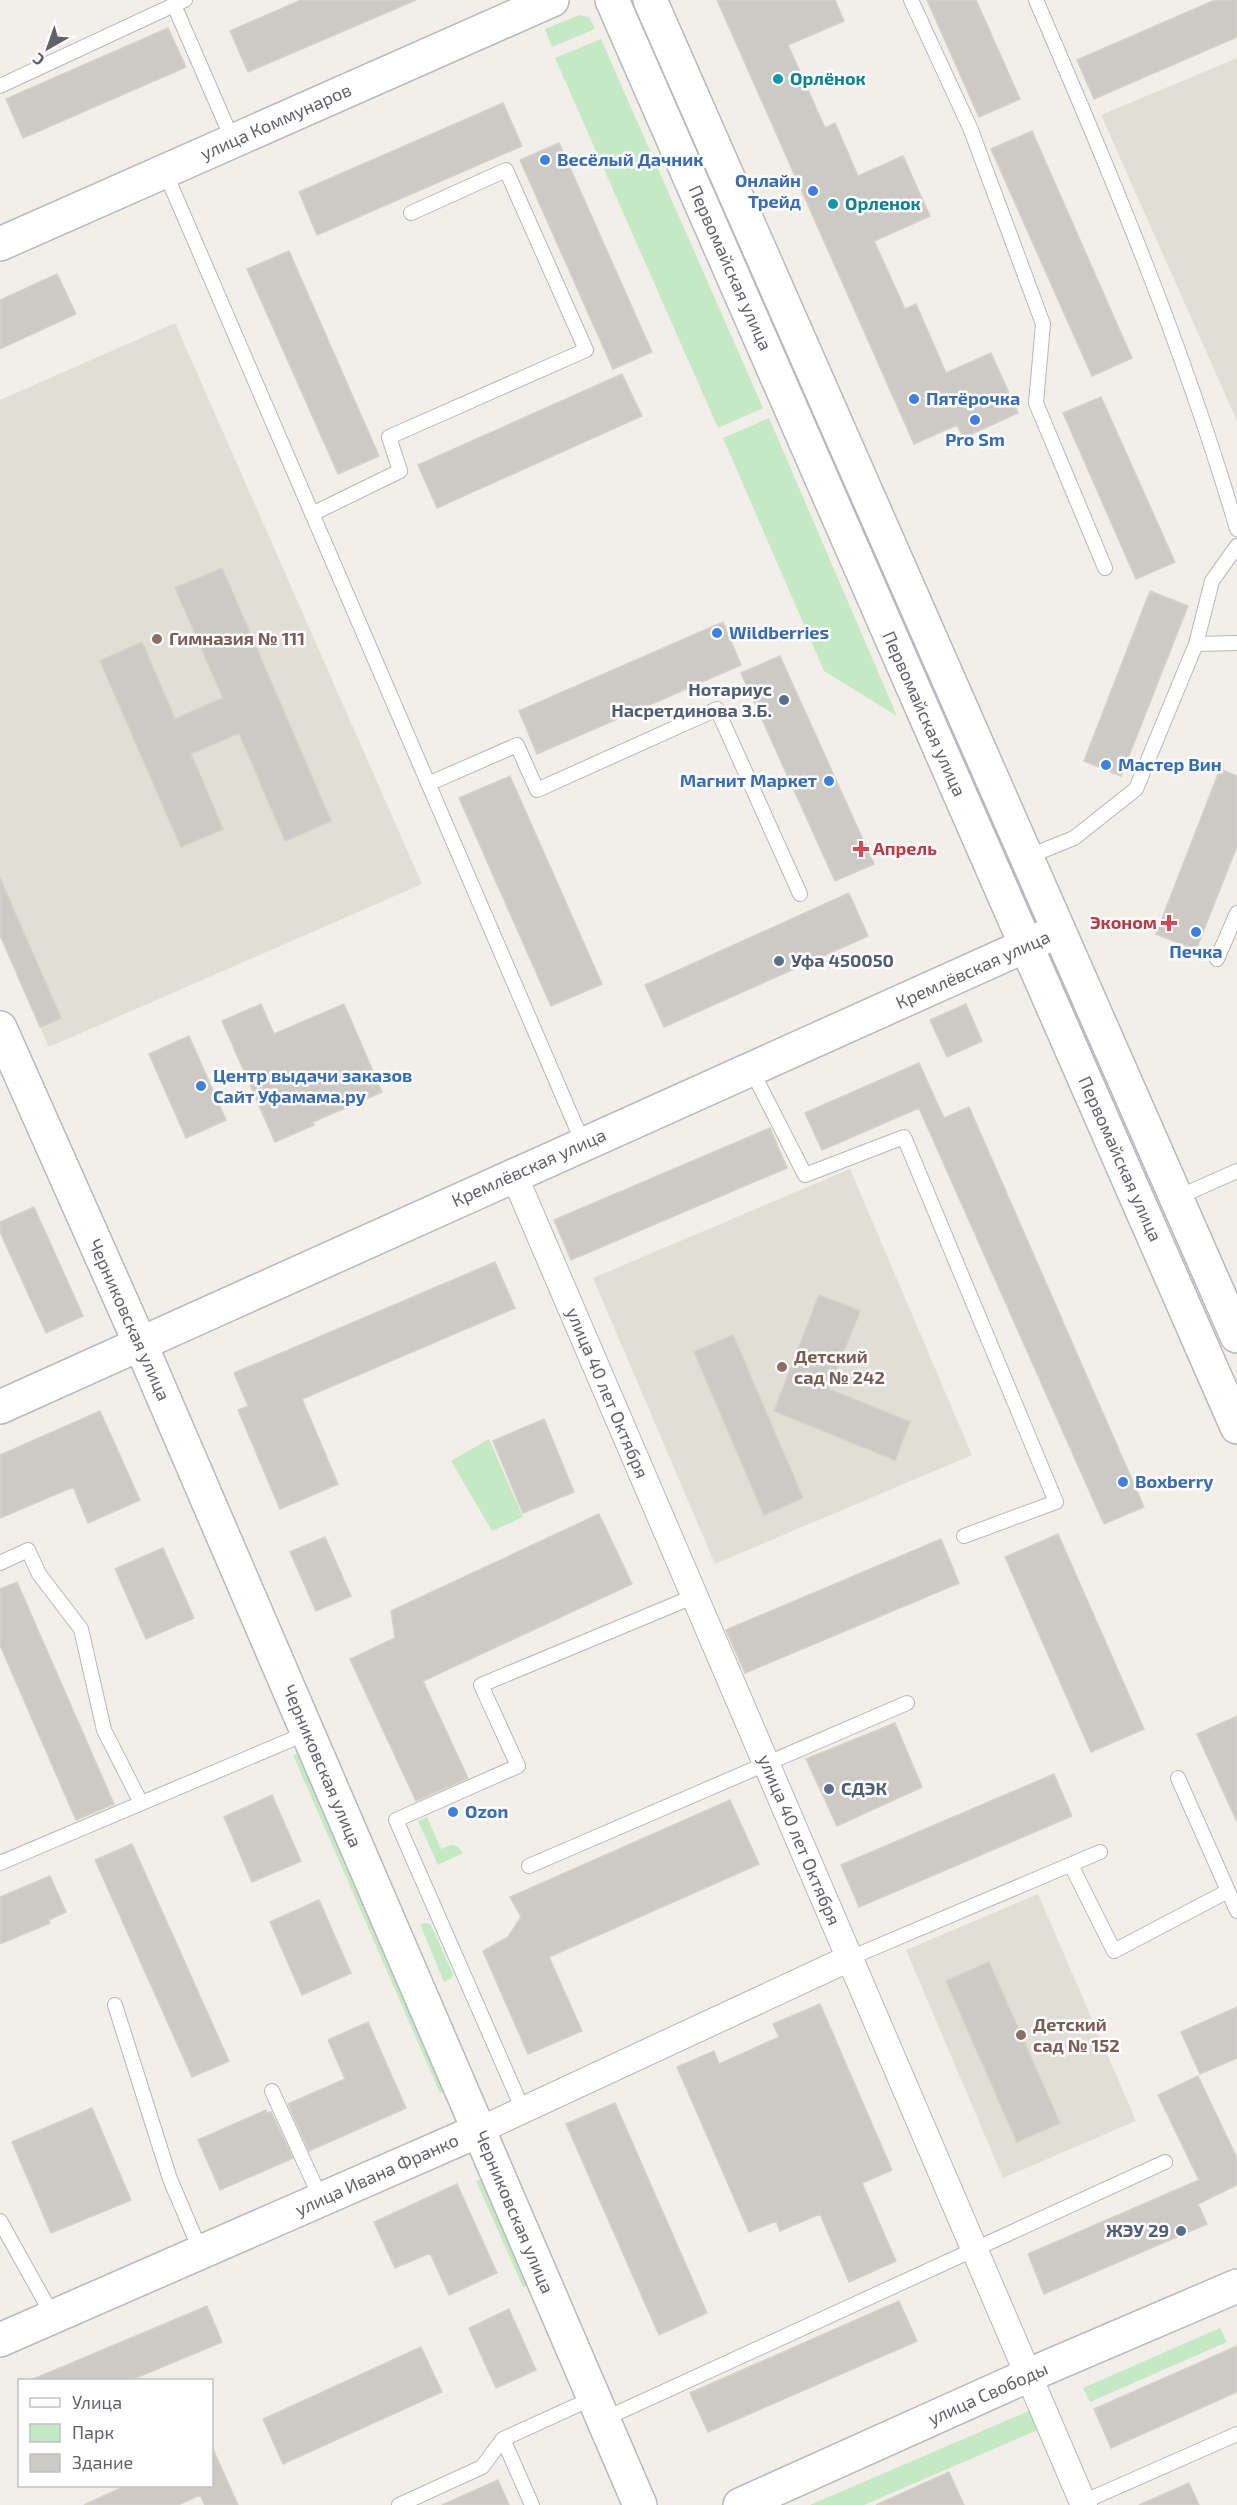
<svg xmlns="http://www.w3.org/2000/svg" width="1237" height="2505" viewBox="0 0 1237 2505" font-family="'Exo 2',sans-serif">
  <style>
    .education { fill: #e1ded6 }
    .green { fill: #c5e8c5 }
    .building { fill: #cccac5; stroke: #d6d1c6; stroke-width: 1.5 }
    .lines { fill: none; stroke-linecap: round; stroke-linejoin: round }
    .lane-casing { stroke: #b5b8bc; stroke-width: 16 }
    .street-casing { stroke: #b5b8bc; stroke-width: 28 }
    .secondary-casing { stroke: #b6babf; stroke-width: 36 }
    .lane { stroke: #fff; stroke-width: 14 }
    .street { stroke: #fff; stroke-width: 26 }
    .secondary { stroke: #fff; stroke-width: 33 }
    .culture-dot { fill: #0f9aa8; stroke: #fff; stroke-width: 2 }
    .shop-dot { fill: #3f7fe0; stroke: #fff; stroke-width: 2 }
    .education-dot { fill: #8d6e63; stroke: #fff; stroke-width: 2 }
    .service-dot { fill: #5c6f8a; stroke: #fff; stroke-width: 2 }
    .health-dot { fill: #e0444e; stroke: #fff; stroke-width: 2 }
    .labels { text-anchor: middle; stroke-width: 5; stroke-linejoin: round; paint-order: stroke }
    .culture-label { font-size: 18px; font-weight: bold; fill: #0d838f; stroke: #fff; text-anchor: start }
    .street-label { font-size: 18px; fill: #5f6368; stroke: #fff }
    .shop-label { font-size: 18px; font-weight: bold; fill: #366cbe; stroke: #fff; text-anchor: start }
    .education-label { font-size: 18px; font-weight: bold; fill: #785e54; stroke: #fff; text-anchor: start }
    .service-label { font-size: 18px; font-weight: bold; fill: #4e5e75; stroke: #fff; text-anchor: end }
    .health-label { font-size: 18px; font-weight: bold; fill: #be3a42; stroke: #fff; text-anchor: start }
  </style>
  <rect width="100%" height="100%" fill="#f1efe8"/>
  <path class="education" d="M1237 58V421L1101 115Z
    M175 323 422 884 49 1047 40 1027 61 1017 0 878V400Z
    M850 1169 972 1455 715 1564 593 1278Z
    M1038 1894 1136 2121 1003 2178 906 1950Z"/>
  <path class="green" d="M579 15 589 17 595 29 552 47 545 29Z
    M601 39 763 408 718 428 555 58Z
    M769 418 897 716 824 671 723 438Z
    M489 1439 523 1517 492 1531 451 1461Z
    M307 1749 453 2088 440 2093 293 1755Z
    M427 1817 441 1849 451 1845 457 1846 463 1853 438 1865 418 1821Z
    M427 1923 431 1925 453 1974 452 1978 444 1982 420 1924Z
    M491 2175 531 2284 523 2287 476 2181Z
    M1220 2328 1227 2342 1090 2402 1083 2388Z
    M1031 2410 1040 2429 864 2505H810Z"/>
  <path class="building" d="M301 0H416L248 72 230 31Z
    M717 0H835L844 21 788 45 825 128 835 123 858 176 903 156 930 216 874 241 905 309 916 304 946 373 991 353 1018 413 963 438 957 425 914 444Z
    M927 0H976L1020 99 979 117Z
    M1215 0H1237V37L1094 99 1077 60Z
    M168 28 186 67 23 138 6 99Z
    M503 103 522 146 317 235 299 192Z
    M1032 131 1132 358 1092 376 991 149Z
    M559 143 652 352 613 369 520 160Z
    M289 251 379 456 338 474 247 269Z
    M57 274 76 314 0 349V300Z
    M622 374 642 416 437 508 418 465Z
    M1101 397 1175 562 1136 579 1063 413Z
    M222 568 331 821 285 841 239 733 191 754 223 829 181 847 100 661 142 642 175 719 223 698 175 588Z
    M1150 591 1188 606 1121 776 1084 761Z
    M723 622 741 665 537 754 519 711Z
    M780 656 874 864 835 881 741 673Z
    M1220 769 1237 776V846L1196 950 1156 934Z
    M510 776 602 984 551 1006 459 798Z
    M0 878 61 1018 40 1027 0 935Z
    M849 893 868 936 664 1027 645 985Z
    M261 1004 274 1034 344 1004 382 1092 313 1122 314 1125 275 1142 222 1021Z
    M966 1004 982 1041 947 1057 930 1020Z
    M189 1036 226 1120 186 1138 149 1054Z
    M919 1063 944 1118 969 1107 1144 1507 1104 1524 919 1108 822 1150 805 1113Z
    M770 1128 787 1168 571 1260 554 1220Z
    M34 1207 83 1316 46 1333 0 1232V1222Z
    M495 1262 515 1308 302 1399 338 1484 280 1509 238 1410 248 1406 234 1373Z
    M819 1295 860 1311 829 1389 910 1422 895 1460 774 1411Z
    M733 1335 803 1498 764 1515 694 1352Z
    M100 1411 140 1500 88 1523 73 1487 0 1518V1455Z
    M544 1419 574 1492 523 1513 493 1441Z
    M599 1514 632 1584 423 1681 468 1778 416 1801 350 1659 395 1638 391 1611Z
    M1058 1534 1144 1729 1091 1752 1005 1557Z
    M325 1537 351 1596 316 1611 290 1552Z
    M941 1539 959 1583 745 1673 726 1630Z
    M163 1548 194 1618 146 1639 115 1569Z
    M17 1582 114 1804 76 1820 0 1645V1589Z
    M1237 1716V1822L1197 1734Z
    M895 1723 922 1787 837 1826 806 1759Z
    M1054 1774 1072 1816 859 1907 841 1865Z
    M272 1795 301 1861 252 1882 224 1817Z
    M730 1800 759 1864 549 1957 582 2031 528 2054 483 1951 508 1937 521 1917 510 1897Z
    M132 1844 229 2061 192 2077 95 1860Z
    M50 1876 66 1912 49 1920 50 1923 0 1944V1897Z
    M319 1900 351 1973 302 1995 270 1922Z
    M989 1962 1060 2123 1017 2142 946 1981Z
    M820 2004 892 2170 862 2183 896 2261 849 2282 820 2214 780 2231 776 2221 749 2232 677 2067 714 2051 719 2064 779 2037 773 2024Z
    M1237 2007V2058L1200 2074 1181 2032Z
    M368 2022 406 2108 309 2151 288 2104 345 2079 328 2040Z
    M1198 2076 1237 2158V2185L1198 2204 1207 2224 1044 2294 1028 2254 1199 2180 1158 2095Z
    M615 2103 707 2313 659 2335 566 2124Z
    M92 2108 131 2200 51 2233 12 2142Z
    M266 2110 267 2113 271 2112 293 2158 220 2190 198 2140Z
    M457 2184 497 2273 449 2295 430 2253 395 2268 374 2222Z
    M899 2301 917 2341 708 2432 690 2393Z
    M207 2306 222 2342 131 2380H31Z
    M509 2309 536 2370 496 2388 469 2328Z
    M1237 2346V2392L1111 2448 1094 2409Z
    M421 2347 442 2392 283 2464 263 2419Z
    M212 2447 238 2505H205L200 2495 178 2505H84L125 2486H212Z
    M949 2472 964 2505H876Z
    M498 2480 509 2505H442Z
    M1189 2483 1199 2505H1139Z"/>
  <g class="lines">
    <g class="lane-casing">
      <path id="lane" d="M185 0 174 5 233 141
        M911 0 971 130 1043 324 1036 403 1105 568
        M1036 0C1111 174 1184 348 1237 529
        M0 86 174 5
        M165 172 583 1143
        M312 514 400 471 389 437 586 350 506 170 411 213
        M1196 644 1237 643
        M428 784 517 745 537 790 717 709 800 894
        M1027 857 1074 838 1136 789 1196 644 1212 581 1237 546
        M1217 959 1237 913
        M751 1069 805 1175 904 1137 1056 1502 964 1536
        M1176 1198 1237 1171
        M0 1563 28 1550 39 1574 81 1629 104 1730 141 1803
        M1178 1778 1237 1911
        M0 1863 307 1733
        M1071 1865 1114 1951 1228 1891
        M529 1866 907 1703
        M850 1958 1100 1852
        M115 2005 170 2179 201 2252
        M272 2091 321 2199
        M523 2110 396 1820 518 1766 481 1685 695 1596
        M0 2221 53 2316
        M602 2420 1165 2162
        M503 2439 532 2505
        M1083 2502 1237 2434
        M399 2505 482 2467 503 2439 593 2398"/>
    </g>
    <g class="street-casing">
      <path id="street" d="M514 1175 1084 2505
        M480 2130 850 1958"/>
    </g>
    <g class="secondary-casing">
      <path id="secondary" d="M612 0 1237 1427
        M650 0 1237 1336
        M0 244 552 0
        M0 1028 140 1343 640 2505
        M0 1407 1047 936
        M0 2340 480 2130
        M740 2505 1029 2375 1237 2286"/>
    </g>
    <use href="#lane" class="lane"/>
    <use href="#street" class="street"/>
    <use href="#secondary" class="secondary"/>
  </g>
  <g class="culture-dot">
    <circle cx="778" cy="79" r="6"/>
    <circle cx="833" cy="204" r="6"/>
  </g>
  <g class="shop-dot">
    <circle cx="545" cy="160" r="6"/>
    <circle cx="813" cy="191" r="6"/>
    <circle cx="914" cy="399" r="6"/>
    <circle cx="975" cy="420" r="6"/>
    <circle cx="717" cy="633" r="6"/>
    <circle cx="1106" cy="765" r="6"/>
    <circle cx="829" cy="781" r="6"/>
    <circle cx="1196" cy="932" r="6"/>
    <circle cx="201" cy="1086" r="6"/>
    <circle cx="1123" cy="1482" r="6"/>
    <circle cx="453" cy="1812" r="6"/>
  </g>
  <g class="education-dot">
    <circle cx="157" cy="639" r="6"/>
    <circle cx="782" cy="1367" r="6"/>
    <circle cx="1021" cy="2035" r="6"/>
  </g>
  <g class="service-dot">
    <circle cx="784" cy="700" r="6"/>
    <circle cx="779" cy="961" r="6"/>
    <circle cx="829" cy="1789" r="6"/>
    <circle cx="1181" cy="2231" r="6"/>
  </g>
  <g class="health-dot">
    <path d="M858 840h6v6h6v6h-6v6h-6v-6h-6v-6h6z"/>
    <path d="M1166 914h6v6h6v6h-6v6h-6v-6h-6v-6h6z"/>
  </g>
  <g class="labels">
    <g class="culture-label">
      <text x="790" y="85">Орлёнок</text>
      <text x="845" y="210">Орленок</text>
    </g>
    <g class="street-label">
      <text transform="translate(276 122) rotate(-24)" y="6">улица Коммунаров</text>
      <text transform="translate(730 268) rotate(66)" y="6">Первомайская улица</text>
      <text transform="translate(924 714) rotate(66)" y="6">Первомайская улица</text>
      <text transform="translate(973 970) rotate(-24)" y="6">Кремлёвская улица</text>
      <text transform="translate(1120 1159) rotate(66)" y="6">Первомайская улица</text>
      <text transform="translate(529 1168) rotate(-24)" y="6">Кремлёвская улица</text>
      <text transform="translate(129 1320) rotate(66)" y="6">Черниковская улица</text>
      <text transform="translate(607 1393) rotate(67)" y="6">улица 40 лет Октября</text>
      <text transform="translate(322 1766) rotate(67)" y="6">Черниковская улица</text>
      <text transform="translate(799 1840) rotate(67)" y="6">улица 40 лет Октября</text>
      <text transform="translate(377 2175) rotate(-24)" y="6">улица Ивана Франко</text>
      <text transform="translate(514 2212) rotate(67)" y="6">Черниковская улица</text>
      <text transform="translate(988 2394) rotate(-24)" y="6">улица Свободы</text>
    </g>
    <g class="shop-label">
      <text x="557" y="166">Весёлый Дачник</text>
      <text x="801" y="187" text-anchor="end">Онлайн<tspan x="801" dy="21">Трейд</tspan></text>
      <text x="926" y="405">Пятёрочка</text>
      <text x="975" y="446" text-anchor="middle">Pro Sm</text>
      <text x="729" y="639">Wildberries</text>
      <text x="1118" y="771">Мастер Вин</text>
      <text x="817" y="787" text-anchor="end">Магнит Маркет</text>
      <text x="1196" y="958" text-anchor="middle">Печка</text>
      <text x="213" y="1082">Центр выдачи заказов<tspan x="213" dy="21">Сайт Уфамама.ру</tspan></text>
      <text x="1135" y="1488">Boxberry</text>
      <text x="465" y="1818">Ozon</text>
    </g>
    <g class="education-label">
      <text x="169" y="645">Гимназия № 111</text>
      <text x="794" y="1363">Детский<tspan x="794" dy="21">сад № 242</tspan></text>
      <text x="1033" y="2031">Детский<tspan x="1033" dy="21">сад № 152</tspan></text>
    </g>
    <g class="service-label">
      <text x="772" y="696">Нотариус<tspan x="772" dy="21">Насретдинова З.Б.</tspan></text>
      <text x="791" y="967" text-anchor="start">Уфа 450050</text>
      <text x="841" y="1795" text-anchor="start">СДЭК</text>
      <text x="1169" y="2237">ЖЭУ 29</text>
    </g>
    <g class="health-label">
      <text x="873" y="855">Апрель</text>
      <text x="1157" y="929" text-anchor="end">Эконом</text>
    </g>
  </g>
  <rect x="18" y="2379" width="195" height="108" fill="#ffffff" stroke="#bfc1c3" stroke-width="1.5"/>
  <rect x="30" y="2398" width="30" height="9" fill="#ffffff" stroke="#bfc1c3" stroke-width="1.5"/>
  <text x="72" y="2409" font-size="18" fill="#5f6368">Улица</text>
  <rect x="30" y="2424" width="30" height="18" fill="#c5e8c5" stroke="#bfc1c3" stroke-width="1.5"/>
  <text x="72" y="2439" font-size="18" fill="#5f6368">Парк</text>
  <rect x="30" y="2454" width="30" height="18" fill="#cccac5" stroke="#bfc1c3" stroke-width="1.5"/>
  <text x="72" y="2469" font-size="18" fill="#5f6368">Здание</text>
  <g transform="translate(48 48) rotate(220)" stroke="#ffffff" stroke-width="4.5" paint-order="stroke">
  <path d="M0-4.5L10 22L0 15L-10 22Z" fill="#5f6368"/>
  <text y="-9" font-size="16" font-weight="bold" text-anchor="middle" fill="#5f6368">С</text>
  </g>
</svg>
